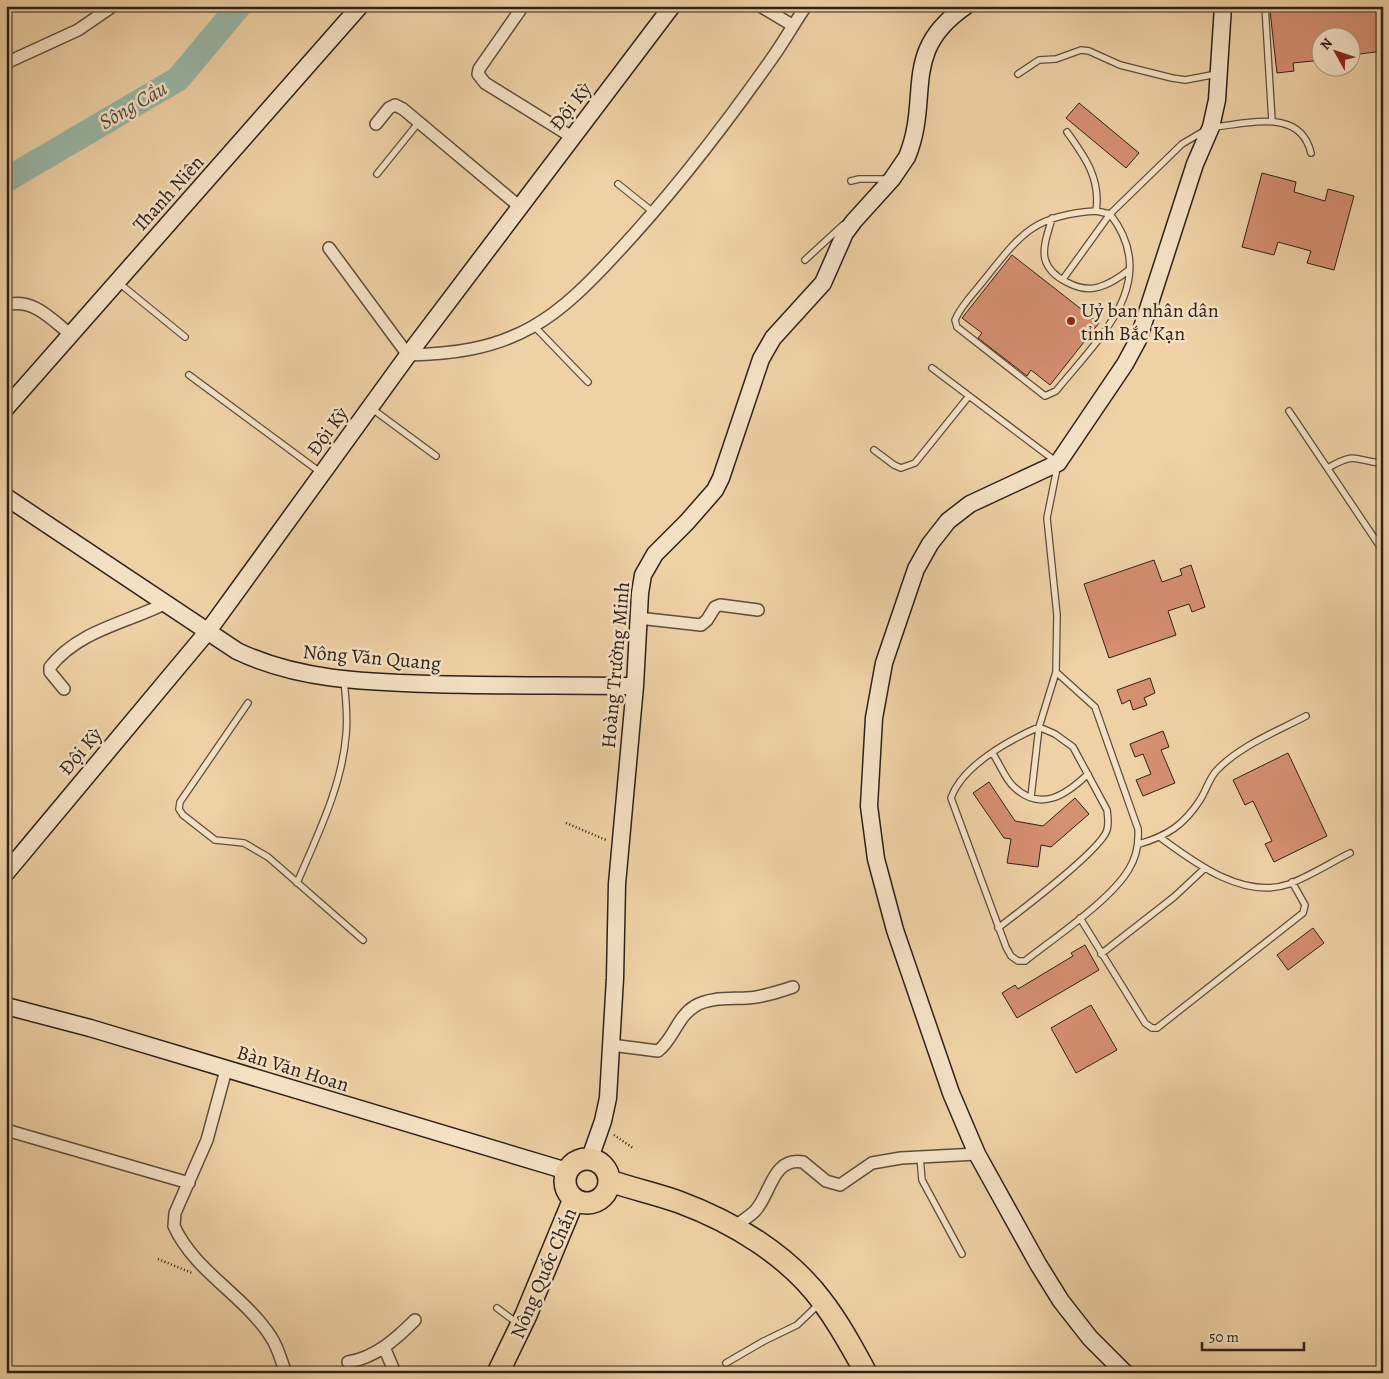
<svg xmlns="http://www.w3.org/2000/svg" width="1389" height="1379" viewBox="0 0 1389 1379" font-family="Alegreya,serif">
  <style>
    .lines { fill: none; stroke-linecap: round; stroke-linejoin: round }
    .river { stroke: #99b7a7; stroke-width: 25 }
    .building { fill: #d58f71; stroke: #2d211a }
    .lane-casing { stroke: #5d4d3d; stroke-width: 8 }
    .street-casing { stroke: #5d4d3d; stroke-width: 14 }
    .secondary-casing { stroke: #2d211a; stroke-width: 19 }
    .highway-casing { stroke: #2d211a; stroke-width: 24 }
    .path { stroke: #2d211a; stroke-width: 2.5; stroke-dasharray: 1 2.5; stroke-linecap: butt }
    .lane { stroke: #f4e1c4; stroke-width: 5.5 }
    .street { stroke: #f4e1c4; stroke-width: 11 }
    .secondary { stroke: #f4e1c4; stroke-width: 16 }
    .highway { stroke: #eed1a5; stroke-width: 21 }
    .poi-dot { fill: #8f2418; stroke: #f4e1c4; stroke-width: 2 }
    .labels { text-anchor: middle; stroke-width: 5; stroke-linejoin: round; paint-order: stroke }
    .street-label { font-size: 20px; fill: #2d211a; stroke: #f4e1c4 }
    .poi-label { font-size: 20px; fill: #2d211a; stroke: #f4e1c4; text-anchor: start }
    .water-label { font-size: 21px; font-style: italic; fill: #4d4e44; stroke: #f4e1c4 }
  </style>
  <rect width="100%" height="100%" fill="#eed1a5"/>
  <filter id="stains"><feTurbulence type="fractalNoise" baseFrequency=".004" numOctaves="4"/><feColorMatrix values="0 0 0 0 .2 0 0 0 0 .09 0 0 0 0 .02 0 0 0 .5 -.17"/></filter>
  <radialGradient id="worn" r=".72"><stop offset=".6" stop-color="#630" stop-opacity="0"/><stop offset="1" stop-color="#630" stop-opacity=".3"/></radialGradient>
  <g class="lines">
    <path class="river" d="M6 180 178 79 239 6"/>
  </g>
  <path class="building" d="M1309 6H1383V51L1352 55V38H1322V60L1293 63 1294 71 1277 73 1270 11Z
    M1079 103 1139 153 1126 168 1066 118Z
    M1262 173 1296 182 1294 192 1325 201 1328 189 1354 196 1334 270 1307 263 1311 251 1278 242 1274 255 1242 247Z
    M1012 255 1099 323 1050 385 1031 370 1027 376 978 338 982 333 962 318Z
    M1154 560 1162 582 1182 575 1180 569 1191 565 1205 607 1192 612 1189 604 1168 611 1176 635 1109 658 1084 584Z
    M1150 678 1155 693 1144 698 1147 705 1133 710 1130 700 1122 704 1117 690Z
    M1163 731 1169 747 1161 750 1175 783 1143 796 1136 780 1151 774 1143 754 1135 757 1130 744Z
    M1288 753 1327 836 1274 862 1265 844 1272 841 1253 801 1245 805 1233 780Z
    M989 782 1015 821 1043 826 1075 798 1089 814 1051 847 1041 845 1038 867 1007 863 1011 839 1004 838 973 793Z
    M1313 928 1324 943 1288 970 1277 955Z
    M1085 945 1099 970 1017 1018 1002 993 1015 985 1018 989 1073 956 1071 953Z
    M1091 1005 1117 1050 1076 1073 1051 1028Z"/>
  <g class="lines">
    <g class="lane-casing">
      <path id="lane" d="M1265 6 1272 121
        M1018 74 1039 60 1056 59 1081 50 1089 51 1120 65 1172 78 1185 80 1217 74
        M1213 127C1248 124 1300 107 1311 153
        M1067 132C1085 157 1101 179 1096 211
        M377 174 419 122
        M851 181 859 179H887
        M618 184 653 212
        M1096 211 1110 214C1163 282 1098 339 1056 391L1045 396 957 327 955 320C961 305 975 292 984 280 1021 234 1033 215 1096 211Z
        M1052 218C1049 230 1042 246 1045 259 1050 278 1081 293 1099 287 1110 284 1120 277 1129 270
        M805 260 843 225
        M1063 279 1110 214 1182 144 1204 131
        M119 283 185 337
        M534 326 588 382
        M932 368 1058 463 1047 518 1057 615 1056 672 1039 727 1031 797
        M189 375 320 472
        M371 408 436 456
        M1289 411 1383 551
        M874 450 894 465 901 468 915 463 969 396
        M1328 468C1358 450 1355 462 1383 463
        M248 703 180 802 179 809 183 815 215 840 244 843 268 857 363 940
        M993 754C1000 764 1005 779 1014 787 1041 813 1067 794 1088 774
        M1161 838C1195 863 1244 900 1289 884 1310 876 1330 863 1350 853
        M1139 844C1167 836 1184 825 1200 800 1206 791 1209 778 1217 770 1241 745 1276 732 1306 716
        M297 883C317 836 342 786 346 735 348 717 346 699 344 681
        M1080 918 1145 1023 1152 1028H1157L1303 913 1305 905 1292 882
        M998 928C1019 912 1101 850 1107 830 1109 823 1108 817 1107 810L1073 747 1055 734 1039 727C1009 740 962 766 951 798L1006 947 1011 956 1018 961H1025C1054 938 1111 900 1129 869 1137 856 1139 844 1138 829L1095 707 1056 672
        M1101 954 1174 897 1205 868
        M920 1157 922 1180 962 1254
        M497 1308 517 1323
        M726 1363 764 1341 797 1325 819 1304"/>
    </g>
    <g class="street-casing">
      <path id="street" d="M523 6 479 69 478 74 485 83 572 137
        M760 6 792 25
        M6 63 78 30 113 6
        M376 124 389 108 395 105 403 109 520 207
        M329 248 408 355C452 354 493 349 532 327 563 310 591 281 615 255 673 193 726 124 775 54 786 38 795 22 806 6
        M6 305C33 298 50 318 70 334
        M638 618 701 625 707 620 715 607 720 605 758 610
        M64 689 50 672V667C79 630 127 623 166 603
        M611 1045 658 1051C674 1039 676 1018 695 1006 710 997 730 999 747 998 763 997 778 992 793 987
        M226 1070 207 1140 175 1213 174 1226C194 1271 245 1296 271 1337 278 1347 281 1361 286 1373
        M6 1130 189 1183
        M733 1228C740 1222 749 1217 755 1211 771 1194 772 1157 803 1162L826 1181 840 1185 872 1163 901 1158 977 1154
        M384 1347 395 1373
        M348 1362C375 1358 396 1339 415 1320"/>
    </g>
    <g class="secondary-casing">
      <path id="secondary" d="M6 408 360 6
        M6 497 237 651C298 680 364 682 430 684 498 686 566 685 635 686
        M6 873 208 631 408 355 672 6
        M6 1006 90 1028 567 1171
        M590 1158 603 1121 608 1098 615 978 617 884 635 686 640 593 643 575 655 554 687 522 715 490 721 478 761 359 773 338 823 283 845 233 854 221 892 179 907 157C932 96 899 52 966 6
        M1125 1373 1090 1338 1061 1301 1038 1264 977 1154 951 1093 895 930 876 859 869 806 874 718 884 663 916 569 930 544 948 521 970 504 1058 463 1125 364 1138 340 1195 164 1211 127 1217 100 1223 6"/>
    </g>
    <g class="highway-casing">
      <path id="highway" d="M565 1181a22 22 0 1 1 44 0a22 22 0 1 1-44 0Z
        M610 1181C633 1189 657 1194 679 1202 733 1222 788 1255 822 1301 839 1323 853 1349 866 1373
        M498 1373 526 1315 574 1199"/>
    </g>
    <path class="path" d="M928 8 932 6
      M566 823 606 840
      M614 1135 633 1148
      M158 1259 192 1273"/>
    <use href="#lane" class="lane"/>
    <use href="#street" class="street"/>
    <use href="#secondary" class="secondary"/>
    <use href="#highway" class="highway"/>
  </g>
  <circle class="poi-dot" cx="1071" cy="321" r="5"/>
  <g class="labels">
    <g class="street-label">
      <text transform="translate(570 106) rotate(-52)" y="7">Đội Kỳ</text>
      <text transform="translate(168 193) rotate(-48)" y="7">Thanh Niên</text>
      <text transform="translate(327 431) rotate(-54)" y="7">Đội Kỳ</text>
      <text transform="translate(372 657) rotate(5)" y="7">Nông Văn Quang</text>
      <text transform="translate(615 665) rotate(-85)" y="7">Hoàng Trường Minh</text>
      <text transform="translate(80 751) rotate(-50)" y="7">Đội Kỳ</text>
      <text transform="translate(293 1068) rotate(17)" y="7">Bàn Văn Hoan</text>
      <text transform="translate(543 1273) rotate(-67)" y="7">Nông Quốc Chấn</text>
    </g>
    <g class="poi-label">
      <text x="1081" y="317">Uỷ ban nhân dân<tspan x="1081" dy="23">tỉnh Bắc Kạn</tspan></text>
    </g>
    <g class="water-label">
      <text transform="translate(133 105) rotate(-30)" y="7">Sông Cầu</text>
    </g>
  </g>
  <rect width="1389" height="1379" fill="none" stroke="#eed1a5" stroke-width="25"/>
  <rect x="8" y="8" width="1374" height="1364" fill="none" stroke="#2d211a" stroke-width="2.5"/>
  <rect x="12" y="12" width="1364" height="1354" fill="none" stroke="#2d211a"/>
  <g transform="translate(1336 52) rotate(310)"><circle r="24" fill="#f4e1c4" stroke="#a49480"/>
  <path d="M0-4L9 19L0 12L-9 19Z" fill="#8f2418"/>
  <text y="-8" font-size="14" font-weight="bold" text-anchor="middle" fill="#2d211a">N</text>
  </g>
  <path d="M1202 1342v8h102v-8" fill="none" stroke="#2d211a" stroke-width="2.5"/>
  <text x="1209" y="1342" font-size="15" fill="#2d211a" stroke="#f4e1c4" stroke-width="4" paint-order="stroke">50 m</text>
  <rect width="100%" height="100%" filter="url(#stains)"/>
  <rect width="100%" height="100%" fill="url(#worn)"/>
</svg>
